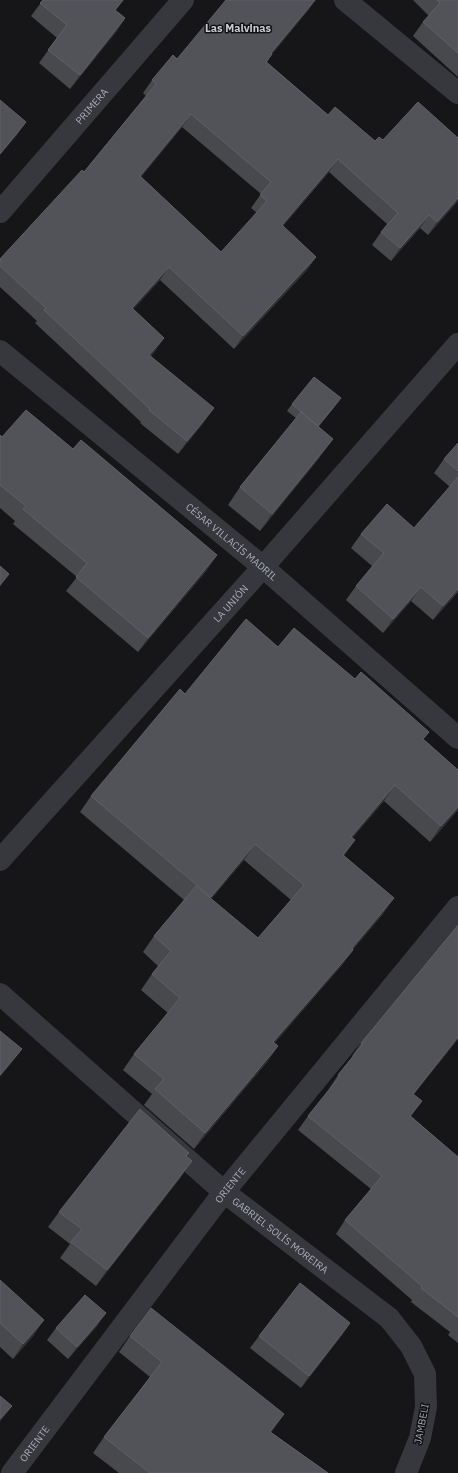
<svg xmlns="http://www.w3.org/2000/svg" width="458" height="1473" viewBox="0 0 458 1473" font-family="'IBM Plex Sans',sans-serif">
  <style>
    .lines { fill: none; stroke-linecap: round; stroke-linejoin: round }
    .street { stroke: #37383d; stroke-width: 22 }
    .wall { fill: #47494d; fill-rule: evenodd }
    .shaded-wall { fill: #2f3033 }
    .building { fill: #525359; stroke: #5f6168; fill-rule: evenodd }
    .labels { text-anchor: middle; stroke-width: 3; stroke-linejoin: round; paint-order: stroke }
    .street-label { font-size: 10px; fill: #a8adb8; stroke: #111113 }
    .neighbourhood-label { font-size: 11px; font-weight: bold; fill: #c9ccd4; stroke: #111113 }
  </style>
  <rect width="100%" height="100%" fill="#161618"/>
  <g class="lines">
    <g class="street">
      <path d="M345 0 458 93"/>
      <path id="s1" d="M0 212 183 0"/>
      <path id="s2" d="M0 351 263 567 458 738"/>
      <path id="s3" d="M0 860 263 567 458 344"/>
      <path id="s4" d="M0 994 224 1192 389 1318 411 1346 425 1374 426 1407 420 1438 406 1473"/>
      <path id="s5" d="M12 1473 224 1192 458 907"/>
    </g>
  </g>
  <path class="wall" d="M43 0 115 11 125 18 116 32 70 89 39 63 57 38 31 16Z
    M413 0H458V77L413 36 423 22 429 16Z
    M310 8 272 54 267 62 328 115 375 141 458 201 428 235 420 228 391 261 372 245 381 232 387 224 329 172 283 226 316 257 307 270 234 349 160 280 133 309 164 338 155 351 151 356 205 421 178 454 140 423 141 422 35 323 37 321 0 287V259L84 172 146 96 143 93 152 80 177 59ZM182 127 261 194 251 208 257 213 221 252 141 177Z
    M292 404 336 405 318 427 320 457 260 531 228 505 240 487 296 418 287 411Z
    M0 435 207 570 138 652 66 591 77 577 13 524 15 521 0 508Z
    M458 443V592L433 620 411 601 383 633 346 600 356 586 372 566 351 548 361 534 414 528 450 487 434 473 444 459Z
    M278 647 424 740 458 770V810L430 842 384 801 352 838 344 856 383 914 353 949 342 965 274 1043 278 1046 267 1062 194 1149 144 1105 152 1094 123 1070 134 1054 168 1013 141 990 152 974 158 966 143 952 154 936 184 900 80 812 91 796 185 694ZM244 860 291 900 258 938 211 899Z
    M458 925V1039L414 1094 411 1116 458 1157V1343L448 1335 450 1332 411 1302 412 1300 336 1234 345 1220 371 1189 298 1130 308 1116 330 1090 329 1089 338 1075 353 1057 352 1056 361 1043Z
    M189 1153 186 1157 181 1177 96 1286 60 1258 70 1244 48 1227 59 1212Z
    M0 1280 34 1335 13 1359 0 1347Z
    M350 1323 342 1335 301 1388 250 1348 259 1336Z
    M98 1325 68 1359 47 1340 56 1328Z
    M130 1336 271 1432 328 1473H119L93 1453 104 1437 150 1377 119 1352Z"/>
  <path class="shaded-wall" d="M123 0H124L105 23 115 10Z
    M315 0H316L310 8 262 66 271 53Z
    M125 18 116 32 70 89 80 75Z
    M191 114 182 127 131 189 140 176Z
    M26 122 18 134 0 155V154Z
    M338 159 329 172 273 238 282 225Z
    M458 198V201L428 235 437 222Z
    M429 215 420 228 391 261 400 248Z
    M316 257 307 270 234 349 243 336Z
    M169 267 160 280 123 321 132 308Z
    M164 338 155 351 140 368 149 355Z
    M341 398 336 405 314 433 318 426Z
    M214 408 205 421 178 454 187 441Z
    M333 439 320 457 260 531 272 514Z
    M217 555 207 570 138 652 148 638Z
    M9 574 0 587V585Z
    M421 587 411 601 383 633 393 619Z
    M458 589V592L433 620 443 606Z
    M395 785 384 801 340 853 351 837Z
    M458 807V810L430 842 441 826Z
    M355 840 344 856 343 855Z
    M255 844 244 860 200 912 211 897Z
    M394 898 383 914 341 964 352 948Z
    M353 950 342 965 262 1058 273 1042Z
    M458 1037V1039L403 1108 413 1094Z
    M278 1046 267 1062 194 1149 205 1133Z
    M22 1049 13 1061 0 1077V1075Z
    M422 1101 412 1115 400 1129 410 1116Z
    M192 1161 181 1177 96 1286 107 1270Z
    M106 1313 98 1325 68 1359 77 1347Z
    M44 1320 34 1335 13 1359 23 1344Z
    M350 1323 342 1335 301 1388 309 1376Z
    M12 1406 0 1422V1419Z
    M284 1414 273 1430 259 1448 270 1432Z"/>
  <path class="building" d="M43 0H123L115 10 125 18 80 75 48 50 67 25 40 3Z
    M226 0H315L271 53 272 54 266 62 328 115 335 107 375 141 379 137 383 140 418 102 458 138V198L437 222 429 215 400 248 381 232 398 213 338 159 282 225 316 257 243 336 169 267 132 308 164 338 149 355 214 408 187 441 149 410 150 409 44 310 46 308 0 266V259L82 170 84 172 156 84 152 80 173 55 177 59ZM191 114 271 182 260 195 267 201 221 252 140 176Z
    M437 0H458V53L423 22 440 3Z
    M0 100 26 122 0 154Z
    M314 377 341 398 318 426 292 404Z
    M26 410 73 449 81 440 217 555 148 638 76 577 87 563 23 509 26 506 0 485V435L2 437Z
    M301 412 333 439 272 514 240 487Z
    M458 443V471L444 459Z
    M458 477V589L443 606 421 587 393 619 356 586 384 553 361 534 387 504 414 528Z
    M0 566 9 574 0 585Z
    M246 619 278 647 294 628 355 679 361 672 429 732 423 739 458 770V807L441 826 395 785 351 837 355 840 343 855 394 898 352 948 353 950 273 1042 278 1046 205 1133 155 1089 164 1079 134 1054 180 998 152 974 171 951 154 936 196 886 258 938 304 885 255 844 211 897 91 796 180 689 185 694Z
    M458 925V1037L413 1094 422 1101 410 1116 458 1157V1317L421 1288 422 1286 345 1220 382 1176 308 1116 340 1076 338 1075 363 1044 361 1043Z
    M0 1031 22 1049 0 1075Z
    M140 1109 189 1153 186 1156 192 1161 107 1270 71 1242 82 1229 59 1212Z
    M0 1280 44 1320 23 1344 0 1323Z
    M300 1283 350 1323 309 1376 259 1336Z
    M85 1295 106 1313 77 1347 56 1328Z
    M151 1308 284 1414 270 1432 328 1473H150L104 1437 162 1362 130 1336Z
    M0 1396 12 1406 0 1419Z"/>
  <g class="labels">
    <g class="street-label">
      <text dy="4" stroke="none"><textPath href="#s1" startOffset="140">PRIMERA</textPath></text>
      <text dy="4" stroke="none"><textPath href="#s2" startOffset="300">CÉSAR VILLACÍS MADRIL</textPath></text>
      <text dy="4" stroke="none"><textPath href="#s3" startOffset="345">LA UNIÓN</textPath></text>
      <text dy="4" stroke="none"><textPath href="#s5" startOffset="361">ORIENTE</textPath></text>
      <text dy="4" stroke="none"><textPath href="#s4" startOffset="370">GABRIEL SOLÍS MOREIRA</textPath></text>
      <text transform="translate(421 1424) rotate(-79)" y="4">JAMBELI</text>
      <text dy="4" stroke="none"><textPath href="#s5" startOffset="37">ORIENTE</textPath></text>
    </g>
    <g class="neighbourhood-label">
      <text x="238" y="32">Las Malvinas</text>
    </g>
  </g>
</svg>
